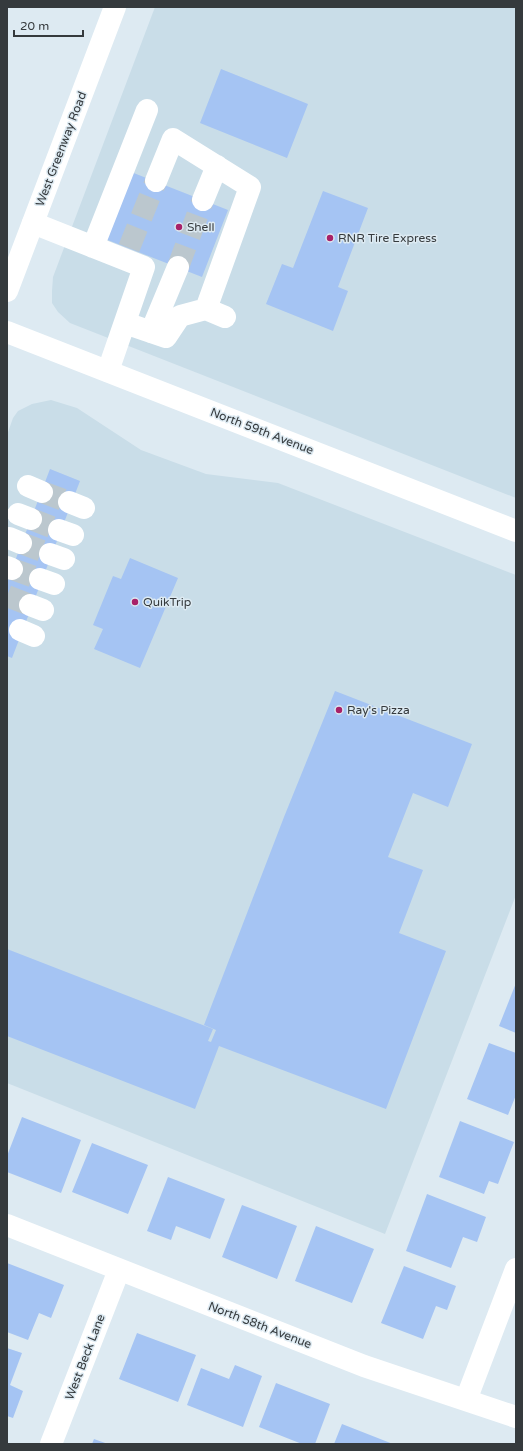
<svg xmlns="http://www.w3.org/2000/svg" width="523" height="1451" viewBox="0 0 523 1451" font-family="'Varela Round',sans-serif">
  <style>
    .built { fill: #c9dde8 }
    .building { fill: #a5c4f3 }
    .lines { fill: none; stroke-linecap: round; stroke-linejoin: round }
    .minor-tunnel { stroke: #bbc7ce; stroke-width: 22; stroke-dasharray: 22 11; stroke-linecap: butt }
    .minor { stroke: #fff; stroke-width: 22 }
    .major { stroke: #fff; stroke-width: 22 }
    .poi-dot { fill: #a82169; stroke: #ddeaf2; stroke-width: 1.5 }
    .labels { text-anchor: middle; stroke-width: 3; stroke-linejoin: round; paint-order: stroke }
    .street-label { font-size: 12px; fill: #353a3d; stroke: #ddeaf2 }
    .poi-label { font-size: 12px; fill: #353a3d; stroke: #ddeaf2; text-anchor: start }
  </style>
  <rect width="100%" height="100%" fill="#ddeaf2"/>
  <path class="built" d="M155 7H516V498L70 323 58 312 52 303V291L53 277Z
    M51 400 77 408 141 450 206 474 278 483 516 575V895L385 1234 7 1083V435L13 418 18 411 32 404Z"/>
  <path class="building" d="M221 69 308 104 287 158 200 123Z
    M126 170 228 210 202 277 100 237Z
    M323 191 368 208 338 287 348 291 333 331 266 304 282 264 293 268Z
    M50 469 80 481 12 658 7 656V582Z
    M130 558 178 578 140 668 94 649 103 629 93 625 113 576 121 579Z
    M335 691 472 744 448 807 413 793 388 857 423 870 399 933 446 951 386 1109 219 1046 195 1109 7 1036V949L213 1029 208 1041 211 1042 216 1030 204 1025 284 817Z
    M516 983V1033L499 1026Z
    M489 1043 516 1053V1095L508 1115 467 1099Z
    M22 1117 81 1140 61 1193 7 1172V1156Z
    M460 1121 514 1142 498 1184 489 1181 484 1194 439 1177Z
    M92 1143 148 1165 128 1214 72 1192Z
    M168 1177 225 1199 210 1239 176 1226 171 1240 147 1231Z
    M427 1194 486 1217 477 1242 463 1237 451 1268 406 1251Z
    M242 1205 297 1226 277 1279 222 1257Z
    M316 1226 374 1249 352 1303 295 1281Z
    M7 1263 64 1285 51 1318 39 1313 28 1340 7 1332Z
    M404 1266 456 1286 447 1310 436 1306 423 1339 381 1323Z
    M137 1333 196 1355 178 1402 119 1379Z
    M7 1348 22 1353 10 1385 23 1391 13 1418 7 1416Z
    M235 1365 262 1376 243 1427 187 1405 201 1368 229 1379Z
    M276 1383 330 1404 315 1444H302L259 1427Z
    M342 1424 393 1444H334Z
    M94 1439 108 1444H92Z"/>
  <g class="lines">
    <path class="minor-tunnel" d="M129 248 156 181
      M178 267 203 200
      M42 492 69 502
      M31 519 59 530
      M21 543 50 554
      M12 569 40 579
      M7 596 30 605"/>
    <path class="minor" d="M156 181 173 139 250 187 206 309 225 317
      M203 200 217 166
      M33 223 144 267 108 371
      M93 247 147 110
      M125 323 166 337 180 316 206 309
      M151 332 178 267
      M28 486 42 492
      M69 502 84 508
      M18 514 31 519
      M59 530 73 535
      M9 538 21 543
      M50 554 64 559
      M7 567 12 569
      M40 579 54 584
      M30 605 43 610
      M20 630 34 636
      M7 1225 364 1366 516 1417
      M466 1400 516 1269
      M51 1444 119 1270"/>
    <path class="major" d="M7 291 115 7
      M7 332 516 531"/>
  </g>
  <g class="poi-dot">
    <circle cx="179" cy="227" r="4"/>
    <circle cx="330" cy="238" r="4"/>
    <circle cx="135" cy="602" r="4"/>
    <circle cx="339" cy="710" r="4"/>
  </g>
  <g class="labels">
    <g class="street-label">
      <text transform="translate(61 149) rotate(-69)" y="4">West Greenway Road</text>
      <text transform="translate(262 431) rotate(21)" y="4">North 59th Avenue</text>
      <text transform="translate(260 1325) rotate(21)" y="4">North 58th Avenue</text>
      <text transform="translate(85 1357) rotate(-69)" y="4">West Beck Lane</text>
    </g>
    <g class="poi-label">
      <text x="187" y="231">Shell</text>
      <text x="338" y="242">RNR Tire Express</text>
      <text x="143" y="606">QuikTrip</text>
      <text x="347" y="714">Ray's Pizza</text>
    </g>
  </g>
  <rect width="523" height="1451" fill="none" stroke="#353a3d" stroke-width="16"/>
  <path d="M14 30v6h69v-6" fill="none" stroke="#353a3d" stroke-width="2"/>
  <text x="20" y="30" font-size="12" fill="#353a3d" stroke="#ddeaf2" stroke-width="3" paint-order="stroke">20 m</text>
</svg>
